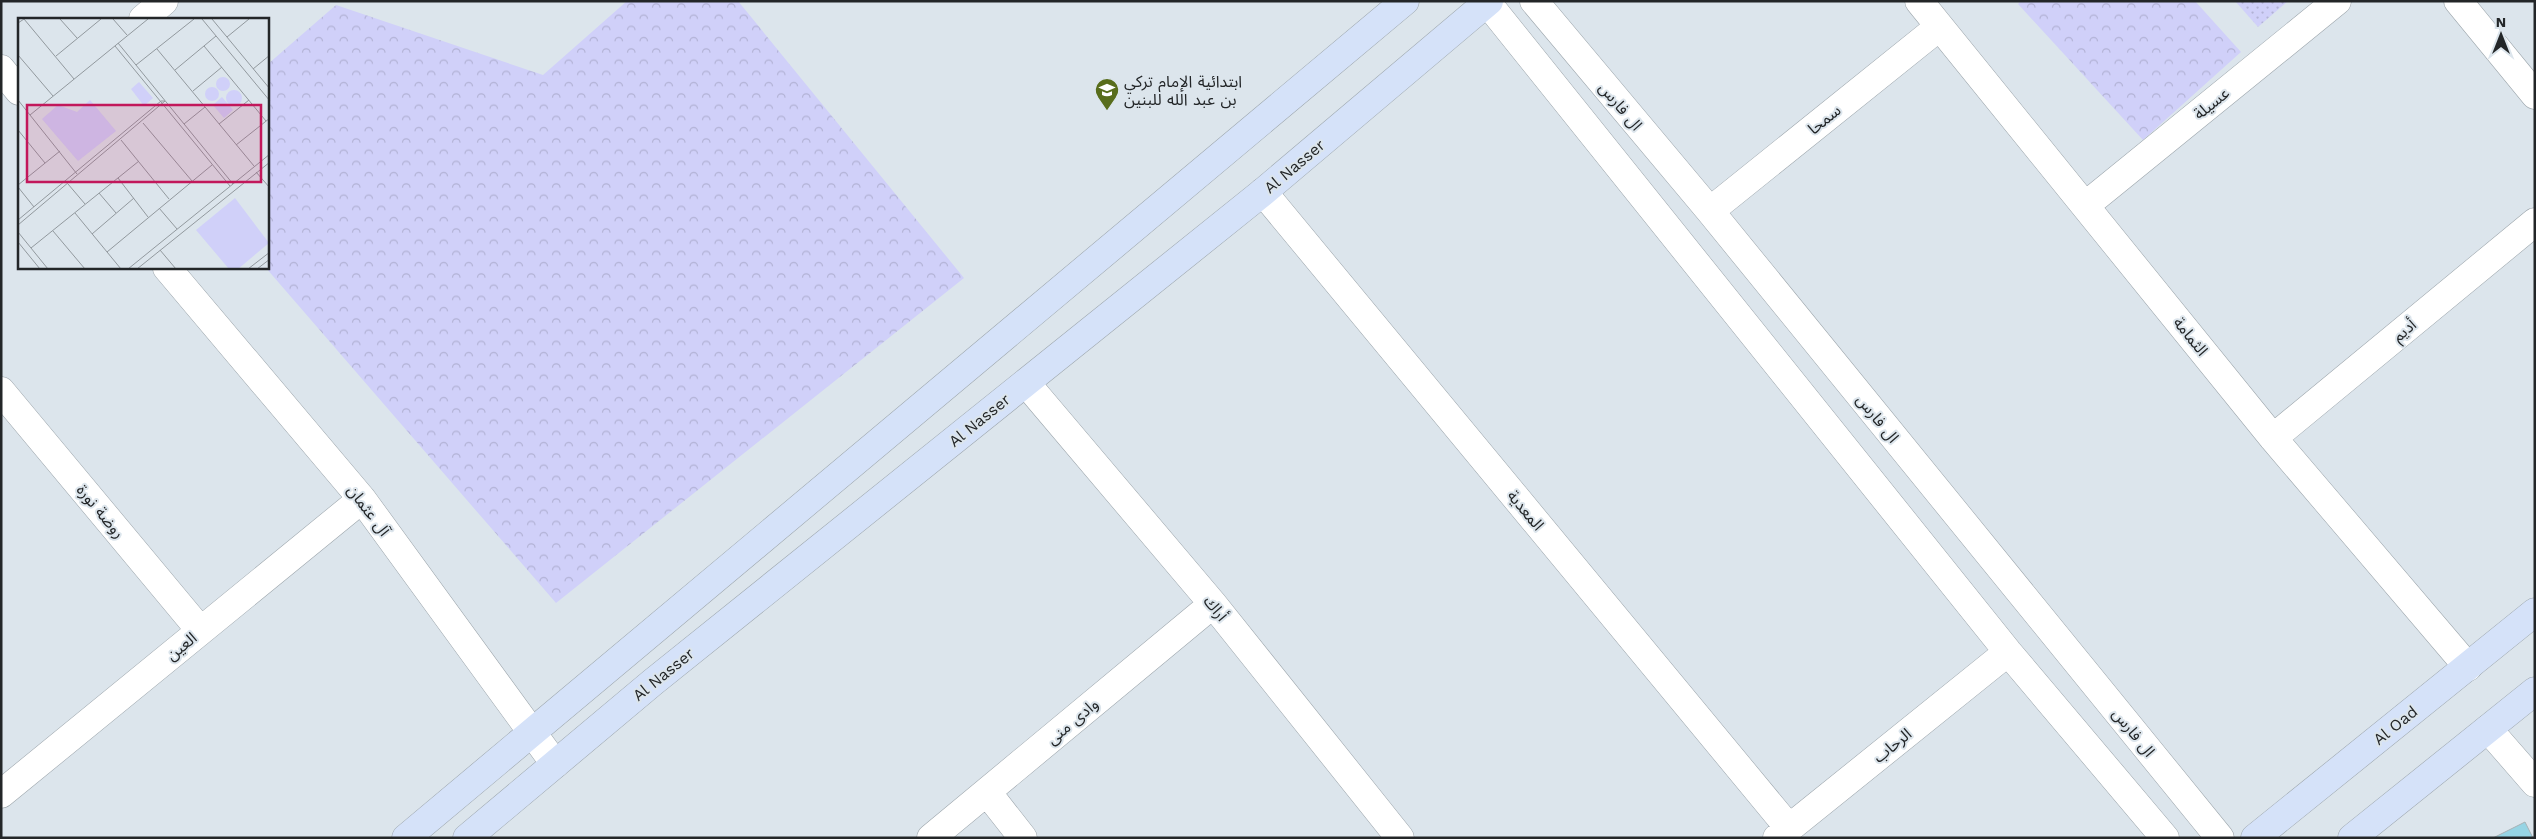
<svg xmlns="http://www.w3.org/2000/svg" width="2536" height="839" viewBox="0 0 2536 839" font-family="'Work Sans','Noto Sans Arabic',sans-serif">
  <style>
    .grass { fill: url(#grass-dots) }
    .park { fill: url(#park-crowns) }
    .building { fill: #96d4e4; stroke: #a7b2b5 }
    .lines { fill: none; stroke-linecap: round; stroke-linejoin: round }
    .street-casing { stroke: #9ca5ab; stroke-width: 29 }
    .secondary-casing { stroke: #9ca5ab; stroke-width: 29 }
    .street { stroke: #fff; stroke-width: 28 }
    .secondary { stroke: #d5e2f9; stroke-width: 28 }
    .labels { text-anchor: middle; stroke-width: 4; stroke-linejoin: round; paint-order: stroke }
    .poi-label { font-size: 16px; fill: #232628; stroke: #dce5ec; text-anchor: start }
    .street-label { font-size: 16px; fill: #232628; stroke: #dce5ec }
    .inset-road { fill: none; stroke: #92999e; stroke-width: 1 }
    .view { fill: #c2185b; fill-opacity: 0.15; stroke: #c2185b; stroke-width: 2.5 }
    .inset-edge { fill: none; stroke: #232628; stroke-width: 2.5 }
  </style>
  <defs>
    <pattern id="grass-dots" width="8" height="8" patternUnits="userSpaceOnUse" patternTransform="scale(1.25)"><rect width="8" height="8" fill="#d0d0f9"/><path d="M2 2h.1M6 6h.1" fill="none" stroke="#b2b2d5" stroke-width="1.8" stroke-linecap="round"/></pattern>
    <pattern id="park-crowns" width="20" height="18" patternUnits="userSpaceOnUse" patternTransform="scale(1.25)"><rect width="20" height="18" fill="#d0d0f9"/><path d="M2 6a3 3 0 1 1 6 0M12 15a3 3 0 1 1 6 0" fill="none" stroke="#b2b2d5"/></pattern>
  </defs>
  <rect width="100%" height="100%" fill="#dce5ec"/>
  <path class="grass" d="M2235 1H2288L2258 27Z"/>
  <path class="park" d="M627 1H738L964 278 556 603 266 268 268 64 336 5 543 75Z
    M2021 1H2195L2241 52 2143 140 2018 4Z"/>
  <path class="building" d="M2525 822 2533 838H2493Z"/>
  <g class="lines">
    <g class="street-casing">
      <path id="street" d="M1486 1 2008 652 2165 838
        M1534 1 1710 211 2220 838
        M1919 1 2273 438 2468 667
        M2458 1 2535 95
        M143 19 164 1
        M1 69 19 91
        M1263 192 1789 828
        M2086 205 2337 1
        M1710 211 1939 27
        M167 268 362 499 555 764
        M1026 383 1213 604 1400 838
        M1 391 200 630
        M2273 438 2535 222
        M2488 729 2535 783
        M987 792 1023 838
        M1 794 362 499
        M931 838 1213 604
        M1777 838 2008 652"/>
    </g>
    <g class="secondary-casing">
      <path id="secondary" d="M406 838 1405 1
        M467 838 653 682 1263 192 1489 1
        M2255 838 2535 612
        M2352 838 2535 691"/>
    </g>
    <use href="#street" class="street"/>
    <use href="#secondary" class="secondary"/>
  </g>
  <defs>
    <g id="school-pin" transform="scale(1.25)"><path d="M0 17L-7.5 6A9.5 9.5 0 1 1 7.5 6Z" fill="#586d1c" stroke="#dce5ec"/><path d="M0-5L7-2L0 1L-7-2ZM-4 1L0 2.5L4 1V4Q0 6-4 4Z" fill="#fff"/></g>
  </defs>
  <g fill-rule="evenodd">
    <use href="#school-pin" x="1107" y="90"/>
  </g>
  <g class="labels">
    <g class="poi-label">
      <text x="1124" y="87">ابتدائية الإمام تركي<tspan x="1124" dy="18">بن عبد الله للبنين</tspan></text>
    </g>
    <g class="street-label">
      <text transform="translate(2211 103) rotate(-39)" y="6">عسيلة</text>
      <text transform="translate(1621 106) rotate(50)" y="6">ال فارس</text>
      <text transform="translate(1824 119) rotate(-39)" y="6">سمحا</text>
      <text transform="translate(1294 166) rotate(-40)" y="6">Al Nasser</text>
      <text transform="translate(2404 330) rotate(-40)" y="6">أديم</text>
      <text transform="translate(2191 336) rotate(51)" y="6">الثمامة</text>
      <text transform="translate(1878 418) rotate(51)" y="6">ال فارس</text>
      <text transform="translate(979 420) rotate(-39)" y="6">Al Nasser</text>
      <text transform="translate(369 510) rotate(53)" y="6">آل عثمان</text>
      <text transform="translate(1526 510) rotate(50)" y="6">المعدية</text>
      <text transform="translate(101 511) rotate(50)" y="6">روضة نورة</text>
      <text transform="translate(1216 608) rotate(51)" y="6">أراك</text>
      <text transform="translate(181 646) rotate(-39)" y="6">العين</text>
      <text transform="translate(663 674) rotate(-39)" y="6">Al Nasser</text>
      <text transform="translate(1072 721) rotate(-40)" y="6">وادى منى</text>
      <text transform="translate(2395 725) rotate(-39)" y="6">Al Oad</text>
      <text transform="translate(2134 732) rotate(51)" y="6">ال فارس</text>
      <text transform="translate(1892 745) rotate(-39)" y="6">الرحاب</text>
    </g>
  </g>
  <g transform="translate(18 18)">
    <rect width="251" height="251" fill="#dce5ec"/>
    <path d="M187 76a7 7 0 1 1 14 0a7 7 0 1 1-14 0ZM208 80a8 8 0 1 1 16 0a8 8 0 1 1-16 0Z" fill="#d0d0f9"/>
    <path d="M198 66a7 7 0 1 1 14 0a7 7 0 1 1-14 0ZM204 79 215 92 206 100 195 87ZM72 82 98 113 60 143 24 101 40 87 59 94Z" fill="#d0d0f9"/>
    <path d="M121 64 135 80 126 88 113 71ZM217 180 251 225 220 251H211L178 212Z" fill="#d0d0f9"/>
    <path class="inset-road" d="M42 1 59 20M95 1 109 17M184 1 252 83M194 1 252 71M0 5 6 1 56 61M209 19 231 1M100 25 215 166M97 28 212 168M186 28 248 103M139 31 236 148M0 37 35 78M38 38 83 1M118 47 176 1M235 51 252 37M157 52 198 18M175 73 204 49M0 82 59 156M12 97 130 1M125 105 174 163M166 106 187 89M201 106 231 82M0 112 27 145M103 122 151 181M218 127 252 100M238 154 252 170M100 160 130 199M50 166 67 186M0 167 42 133M0 169 16 189M81 175 98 195M141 190 159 211M57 195 103 251M0 202 143 83H147M0 207 147 83M35 213 67 251M0 214 30 251M74 216 116 180M0 224 22 251M13 230 121 143M142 232 158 251M89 234 194 147M110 251 252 136M119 251 252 144M230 251 252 234M239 251 252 241"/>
    <path class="view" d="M9 87H243V164H9Z"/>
    <rect width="251" height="251" class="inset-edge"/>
  </g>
  <rect width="2536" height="839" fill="none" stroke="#232628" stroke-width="5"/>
  <g transform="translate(2501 35)" stroke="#dce5ec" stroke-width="4" paint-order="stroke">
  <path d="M0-4L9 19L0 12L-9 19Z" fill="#232628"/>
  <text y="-8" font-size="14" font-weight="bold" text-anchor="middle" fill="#232628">N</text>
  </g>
</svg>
